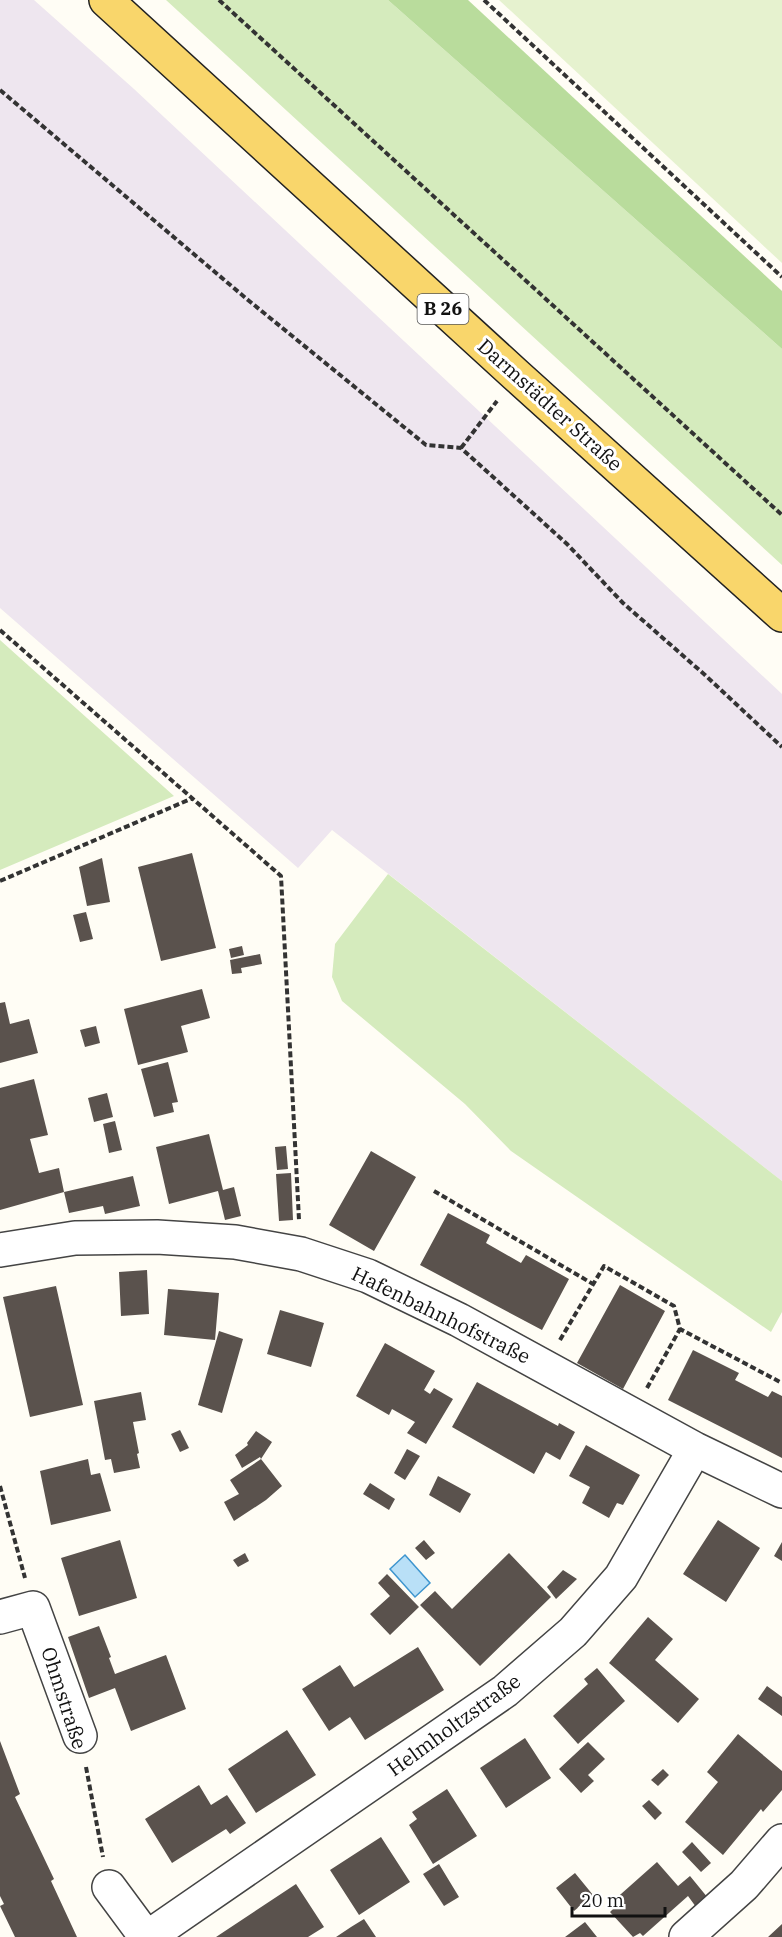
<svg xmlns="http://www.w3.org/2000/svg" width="782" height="1937" viewBox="0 0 782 1937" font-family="'IBM Plex Serif',serif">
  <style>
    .industrial { fill: #eee6ef }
    .green { fill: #d5ebbd }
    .forest { fill: #b9dc9c }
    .pitch { fill: #e6f2cf }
    .water { fill: #b9e0f7; stroke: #3f96cf; stroke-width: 1.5 }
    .building { fill: #5a524d }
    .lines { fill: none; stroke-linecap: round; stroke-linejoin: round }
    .minor-casing { stroke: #444; stroke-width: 36 }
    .major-casing { stroke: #222; stroke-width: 36 }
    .path { stroke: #333; stroke-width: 4; stroke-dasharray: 6 3; stroke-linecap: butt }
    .minor { stroke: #fff; stroke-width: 33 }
    .major { stroke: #f9d66b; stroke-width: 33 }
    .labels { text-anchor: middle; stroke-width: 6; stroke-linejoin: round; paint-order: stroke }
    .shield { fill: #fff; stroke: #585858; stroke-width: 1.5 }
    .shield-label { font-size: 18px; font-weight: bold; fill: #111 }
    .street-label { font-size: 20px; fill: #111; stroke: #fff }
  </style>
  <rect width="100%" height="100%" fill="#fffdf5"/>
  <path class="industrial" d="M0 0H34L134 89 782 694V1181L332 830 298 868 0 608Z"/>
  <path class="green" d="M166 0H388L782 349V565Z
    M0 640 174 796 0 870Z
    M388 874 782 1181V1312L771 1332 511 1151 465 1104 342 1001 332 977 335 944Z"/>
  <path class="forest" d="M388 0H468L782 291V349Z"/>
  <path class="pitch" d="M499 0H782V263Z"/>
  <path class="water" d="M405 1555 430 1583 415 1597 390 1569Z"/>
  <path class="building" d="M192 853 216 948 161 961 138 867Z
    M102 858 110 902 87 906 79 867Z
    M86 912 93 939 80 942 73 915Z
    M242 946 244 955 231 958 229 949Z
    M260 954 262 964 241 968 242 973 232 974 230 960Z
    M202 989 210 1018 181 1026 188 1052 138 1065 124 1009Z
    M5 1002 10 1024 29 1019 38 1053 0 1063V1003Z
    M96 1026 100 1043 85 1047 80 1030Z
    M168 1062 178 1102 172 1103 174 1112 154 1117 141 1069Z
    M34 1079 48 1135 30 1139 39 1173 59 1168 64 1192 0 1210V1088Z
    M107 1093 113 1117 94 1122 88 1098Z
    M115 1121 122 1150 109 1153 103 1124Z
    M209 1134 223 1190 234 1187 241 1216 225 1220 218 1191 169 1204 156 1147Z
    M286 1146 288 1169 277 1170 275 1147Z
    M371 1151 416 1177 374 1251 329 1225Z
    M291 1173 293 1220 279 1221 276 1174Z
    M133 1176 140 1206 105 1214 103 1206 69 1213 64 1192Z
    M448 1213 490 1235 486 1243 521 1263 526 1255 569 1279 542 1330 420 1265Z
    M147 1270 149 1314 121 1316 119 1272Z
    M620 1285 665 1311 623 1389 577 1363Z
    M56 1286 83 1405 30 1417 3 1297Z
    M168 1289 219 1293 215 1340 164 1335Z
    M280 1310 324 1323 311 1367 267 1354Z
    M219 1331 243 1339 222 1413 198 1405Z
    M385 1343 435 1371 424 1390 430 1394 434 1388 453 1399 426 1444 407 1433 415 1422 392 1409 389 1415 356 1396Z
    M693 1350 739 1373 735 1380 768 1397 772 1391 782 1396V1458L668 1400Z
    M477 1382 558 1426 559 1423 575 1432 560 1460 546 1452 534 1474 452 1427Z
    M141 1392 146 1420 133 1422 139 1453 137 1454 140 1468 114 1473 111 1459 105 1460 94 1401Z
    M180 1430 189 1448 180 1452 171 1434Z
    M256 1431 272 1442 261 1459 260 1457 242 1468 235 1455 248 1445 247 1443Z
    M586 1445 640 1475 623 1505 617 1503 609 1518 582 1503 590 1487 569 1476Z
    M407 1449 420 1456 405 1480 394 1473Z
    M88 1459 91 1475 100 1473 111 1511 51 1525 40 1471Z
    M261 1459 282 1486 266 1500 234 1521 224 1502 239 1494 230 1480Z
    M438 1476 471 1494 460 1513 429 1495Z
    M370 1483 395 1499 389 1510 363 1494Z
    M718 1520 760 1548 726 1602 683 1574Z
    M120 1540 137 1598 79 1616 61 1558Z
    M424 1540 435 1553 426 1560 415 1548Z
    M782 1542V1561L774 1556Z
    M245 1553 249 1561 238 1567 233 1560Z
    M509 1553 551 1597 480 1666 420 1605 435 1591 452 1609Z
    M563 1570 577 1579 556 1599 547 1587Z
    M387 1574 419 1607 390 1635 370 1614 390 1596 378 1583Z
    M648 1617 673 1639 655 1660 699 1699 678 1723 609 1663Z
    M99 1626 111 1657 109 1658 115 1674 166 1655 186 1709 131 1731 115 1688 89 1698 68 1637Z
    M418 1647 444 1690 365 1740 350 1717 329 1731 302 1689 340 1665 354 1687Z
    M597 1668 625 1701 578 1744 553 1716 588 1684 584 1679Z
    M767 1686 782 1697V1716L758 1699Z
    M287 1730 316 1775 256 1813 228 1769Z
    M738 1734 782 1771V1790L763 1812 761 1809 723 1855 685 1822 718 1782 707 1772Z
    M525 1738 551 1778 506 1808 480 1768Z
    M0 1741 20 1794 15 1797 54 1879 51 1881 77 1937H15L0 1906 4 1904 0 1896Z
    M588 1742 605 1759 588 1775 594 1781 581 1793 559 1769Z
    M663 1769 669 1775 658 1786 651 1780Z
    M199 1785 211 1805 227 1795 246 1823 230 1834 226 1829 172 1863 145 1819Z
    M447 1789 477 1836 433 1864 409 1825 417 1819 412 1812Z
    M649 1800 662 1813 655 1820 642 1806Z
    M381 1837 410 1882 359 1915 330 1870Z
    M692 1842 711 1863 701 1872 682 1852Z
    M657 1862 678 1886 690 1876 708 1898 696 1907 688 1896 643 1936 640 1933 633 1937 610 1912 616 1906 612 1902Z
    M439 1864 459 1897 444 1906 423 1874Z
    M575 1873 593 1895 574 1911 556 1888Z
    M296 1884 324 1927 308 1937H216Z
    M364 1919 376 1937H336L351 1927Z
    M585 1922 597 1937H565Z
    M782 1924V1937H768Z"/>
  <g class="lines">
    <g class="minor-casing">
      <path id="minor" d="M0 1250 75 1238 157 1237 235 1242 301 1254 368 1276 459 1320 695 1449 782 1491
        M0 1617 33 1608 80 1736
        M109 1887 146 1937
        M148 1937 505 1691 573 1632 621 1577 695 1449
        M686 1937 744 1885 782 1841"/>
    </g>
    <g class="major-casing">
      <path id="major" d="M106 0 516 375 782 615"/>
    </g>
    <path class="path" d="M219 0 782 515
      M484 0 782 277
      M0 90 248 300 426 445 461 448 567 544 623 603 705 675 782 747
      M461 448 497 401
      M0 630 281 876 299 1220
      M0 881 193 798
      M434 1191 593 1284
      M560 1340 604 1266 674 1306 680 1329 782 1383
      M647 1388 680 1329
      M0 1486 25 1578
      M86 1767 103 1857"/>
    <use href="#minor" class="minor"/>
    <use href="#major" class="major"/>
  </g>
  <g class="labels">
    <rect class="shield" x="417.5" y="294" width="51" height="30" rx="4.5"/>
    <g class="shield-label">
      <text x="443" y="315">B 26</text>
    </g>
    <g class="street-label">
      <text transform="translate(550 405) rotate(42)" y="7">Darmstädter Straße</text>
      <text transform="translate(441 1315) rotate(26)" y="7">Hafenbahnhofstraße</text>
      <text transform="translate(64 1698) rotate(72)" y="7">Ohmstraße</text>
      <text transform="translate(454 1725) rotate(-36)" y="7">Helmholtzstraße</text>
    </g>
  </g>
  <path d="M572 1907v9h93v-9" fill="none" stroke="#111111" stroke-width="3"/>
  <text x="581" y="1907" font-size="18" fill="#111111" stroke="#ffffff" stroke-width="4.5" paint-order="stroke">20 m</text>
</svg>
